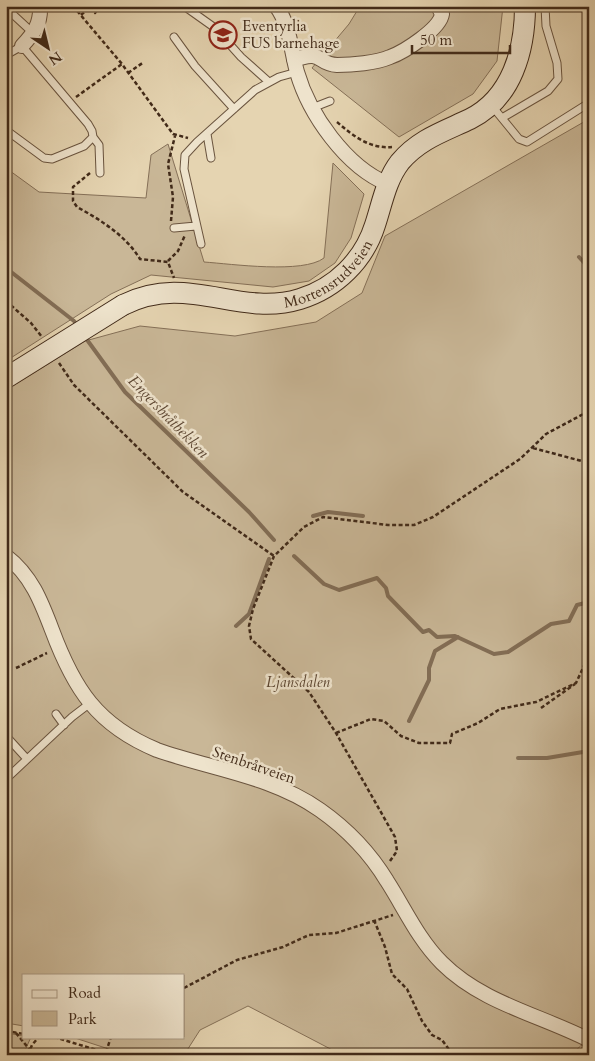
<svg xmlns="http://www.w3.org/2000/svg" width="595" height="1061" viewBox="0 0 595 1061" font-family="Cardo,serif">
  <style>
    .green { fill: #c9b797; stroke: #857058 }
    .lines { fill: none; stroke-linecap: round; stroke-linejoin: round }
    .stream { stroke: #826d55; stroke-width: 4 }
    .lane-casing { stroke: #6a543f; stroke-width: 9 }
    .street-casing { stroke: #6a543f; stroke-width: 16 }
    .secondary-casing { stroke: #412a19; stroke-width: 22 }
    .path { stroke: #412a19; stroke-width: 2.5; stroke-dasharray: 4 2.5; stroke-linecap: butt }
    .lane { stroke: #eee3cc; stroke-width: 7 }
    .street { stroke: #eee3cc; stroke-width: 14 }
    .secondary { stroke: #eee3cc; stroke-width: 20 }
    .secondary-bridge-casing { stroke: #412a19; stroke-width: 22; stroke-linecap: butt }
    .secondary-bridge { stroke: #eee3cc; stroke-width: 20 }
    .labels { text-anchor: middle; stroke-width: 5; stroke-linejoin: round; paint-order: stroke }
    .poi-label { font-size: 15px; fill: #412a19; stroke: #eee3cc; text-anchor: start }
    .street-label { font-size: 15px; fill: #412a19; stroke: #eee3cc }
    .park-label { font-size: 15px; font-style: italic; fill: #5c4632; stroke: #eee3cc }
    .water-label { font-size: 16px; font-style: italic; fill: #5c4632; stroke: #eee3cc }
  </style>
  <rect width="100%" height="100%" fill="#e5d4b1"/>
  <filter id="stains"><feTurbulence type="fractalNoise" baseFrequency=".004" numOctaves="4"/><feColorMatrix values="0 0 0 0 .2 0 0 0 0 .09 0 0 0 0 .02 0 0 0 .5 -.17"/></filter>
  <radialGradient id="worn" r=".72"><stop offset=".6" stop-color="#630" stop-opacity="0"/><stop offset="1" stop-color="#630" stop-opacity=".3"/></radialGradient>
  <path class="green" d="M360 6H503L497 61 473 94 399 137 312 68 349 24Z
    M589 119V1038L571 1055H342L248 1006 200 1030 184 1055H127L72 1037H184V975H24V1026L6 1023V390L85 341 140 326 235 336 316 322 362 293 385 236Z
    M168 144 204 262C232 264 303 274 324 258L333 163 364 194 351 238 335 263 309 281 273 287 151 275 111 294 6 361V168L39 192 146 198 151 155Z
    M6 1033 31 1037 23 1055H6Z"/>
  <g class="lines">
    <path class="stream" d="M579 257 589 268
      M6 268 74 321 78 327
      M85 337 125 392 249 512 274 540
      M313 516 328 512 363 516
      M294 556 324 584 339 590 377 578 386 588 388 596 423 632 429 630 437 637 455 636 494 654 508 652 551 624 569 621 577 605 589 602
      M236 626 249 614 269 559
      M409 721 429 680V668L435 651 458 637
      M518 758H547L589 751"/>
    <g class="lane-casing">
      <path id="lane" d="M184 6 215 28 241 57 269 82
        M6 8 33 33
        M174 37 195 66 234 109
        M6 55 22 46 88 124 92 131 93 137 84 146 52 159 44 158 6 130
        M492 106 519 139 527 142 589 103
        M312 108 330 101
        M502 118 548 91 558 79 557 63 546 26 545 6
        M207 134 211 158
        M93 137 99 145 100 173
        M174 228 196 226
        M201 244 184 169 185 155 197 142 255 90 279 77 297 72
        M56 714 64 725
        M6 736 27 759
        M6 779 72 717 89 704"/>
    </g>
    <g class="street-casing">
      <path id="street" d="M276 6C290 24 291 51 297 72 309 114 346 167 388 184
        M22 46C34 33 41 24 40 6
        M294 60C324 49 316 64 337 65 352 65 376 63 390 57 404 52 440 29 442 14L438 6
        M6 556C31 575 41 601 52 630 74 689 97 725 157 750 211 769 272 776 320 810 347 829 370 853 387 881 405 909 418 939 442 963 482 1003 540 1015 589 1040"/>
    </g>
    <g class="secondary-casing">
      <g id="secondary">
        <path id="s1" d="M123 305C188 272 238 318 300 299 336 288 364 260 375 225 382 204 386 180 400 162 419 139 445 131 470 119 512 98 525 50 525 6"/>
      </g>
    </g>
    <path class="path" d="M73 6 122 64 173 134 188 138
      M81 15 90 7 95 13 97 10 94 6
      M128 73 144 62
      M76 97 122 64
      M337 122C353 136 370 149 392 147
      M90 173 73 187V201L77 207C101 220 126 236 140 259L168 262 174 278
      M171 221 173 197 168 164 175 136
      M168 261 178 251 185 235
      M6 301 31 323 42 337
      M59 363 74 385 183 492 274 556
      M533 448 589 463
      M16 668 47 653
      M541 708 575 684
      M336 733 371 719 384 721 401 736 419 743H450L452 734 478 723 500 709 536 702 576 683 589 655
      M390 861 397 851 395 837 336 733 309 692 251 639 249 626 253 609 274 556 304 527 323 517 388 525H414L433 517 520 459 546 434 589 411
      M374 920 385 947 392 974 407 989 422 1021 432 1035 442 1040 453 1055
      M184 988 237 960 283 947 309 935 336 933 393 915
      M6 1031 24 1034
      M16 1033 30 1050
      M54 1037 113 1055
      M106 1052 111 1037
      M28 1055 32 1045 38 1038"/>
    <use href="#lane" class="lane"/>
    <use href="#street" class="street"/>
    <use href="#secondary" class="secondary"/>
    <g class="secondary-bridge-casing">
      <path id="secondary-bridge" d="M6 378 123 305"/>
    </g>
    <use href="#secondary-bridge" class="secondary-bridge"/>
  </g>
  <defs>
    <g id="school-ring" transform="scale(1.4375)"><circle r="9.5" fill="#eee3cc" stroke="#8f2418" stroke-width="1.5"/><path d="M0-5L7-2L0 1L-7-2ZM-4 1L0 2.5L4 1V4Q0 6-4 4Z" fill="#8f2418"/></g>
  </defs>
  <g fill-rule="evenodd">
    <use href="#school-ring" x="223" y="35"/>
  </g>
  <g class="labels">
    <g class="poi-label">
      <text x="242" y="31">Eventyrlia<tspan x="242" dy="17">FUS barnehage</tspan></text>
    </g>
    <g class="street-label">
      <text dy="5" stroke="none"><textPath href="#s1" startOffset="218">Mortensrudveien</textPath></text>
      <text transform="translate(254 765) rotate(19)" y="5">Stenbråtveien</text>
    </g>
    <g class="park-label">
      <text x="298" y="687">Ljansdalen</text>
    </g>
    <g class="water-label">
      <text transform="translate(169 416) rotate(46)" y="6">Engersbråtbekken</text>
    </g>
  </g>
  <rect width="595" height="1061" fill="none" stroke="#e5d4b1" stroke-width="25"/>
  <rect x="8" y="8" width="580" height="1046" fill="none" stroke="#412a19" stroke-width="2.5"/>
  <rect x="12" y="12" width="570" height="1036" fill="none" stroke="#412a19"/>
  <rect x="22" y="974" width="162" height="65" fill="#eee3cc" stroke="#a99984"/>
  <rect x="32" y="990" width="25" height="8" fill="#eee3cc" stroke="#a99984"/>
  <text x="68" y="998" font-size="15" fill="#412a19">Road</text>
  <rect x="32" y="1011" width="25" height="15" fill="#c9b797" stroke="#a99984"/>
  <text x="68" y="1024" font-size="15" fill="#412a19">Park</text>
  <g transform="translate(48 48) rotate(145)" stroke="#eee3cc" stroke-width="4" paint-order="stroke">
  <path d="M0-4L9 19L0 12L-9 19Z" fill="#412a19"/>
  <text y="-8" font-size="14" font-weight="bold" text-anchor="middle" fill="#412a19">N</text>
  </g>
  <path d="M412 45v8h98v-8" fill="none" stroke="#412a19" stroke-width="2.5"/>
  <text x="420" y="45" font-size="15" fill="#412a19" stroke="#eee3cc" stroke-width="4" paint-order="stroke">50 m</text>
  <rect width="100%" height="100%" filter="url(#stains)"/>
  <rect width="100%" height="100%" fill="url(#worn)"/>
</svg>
